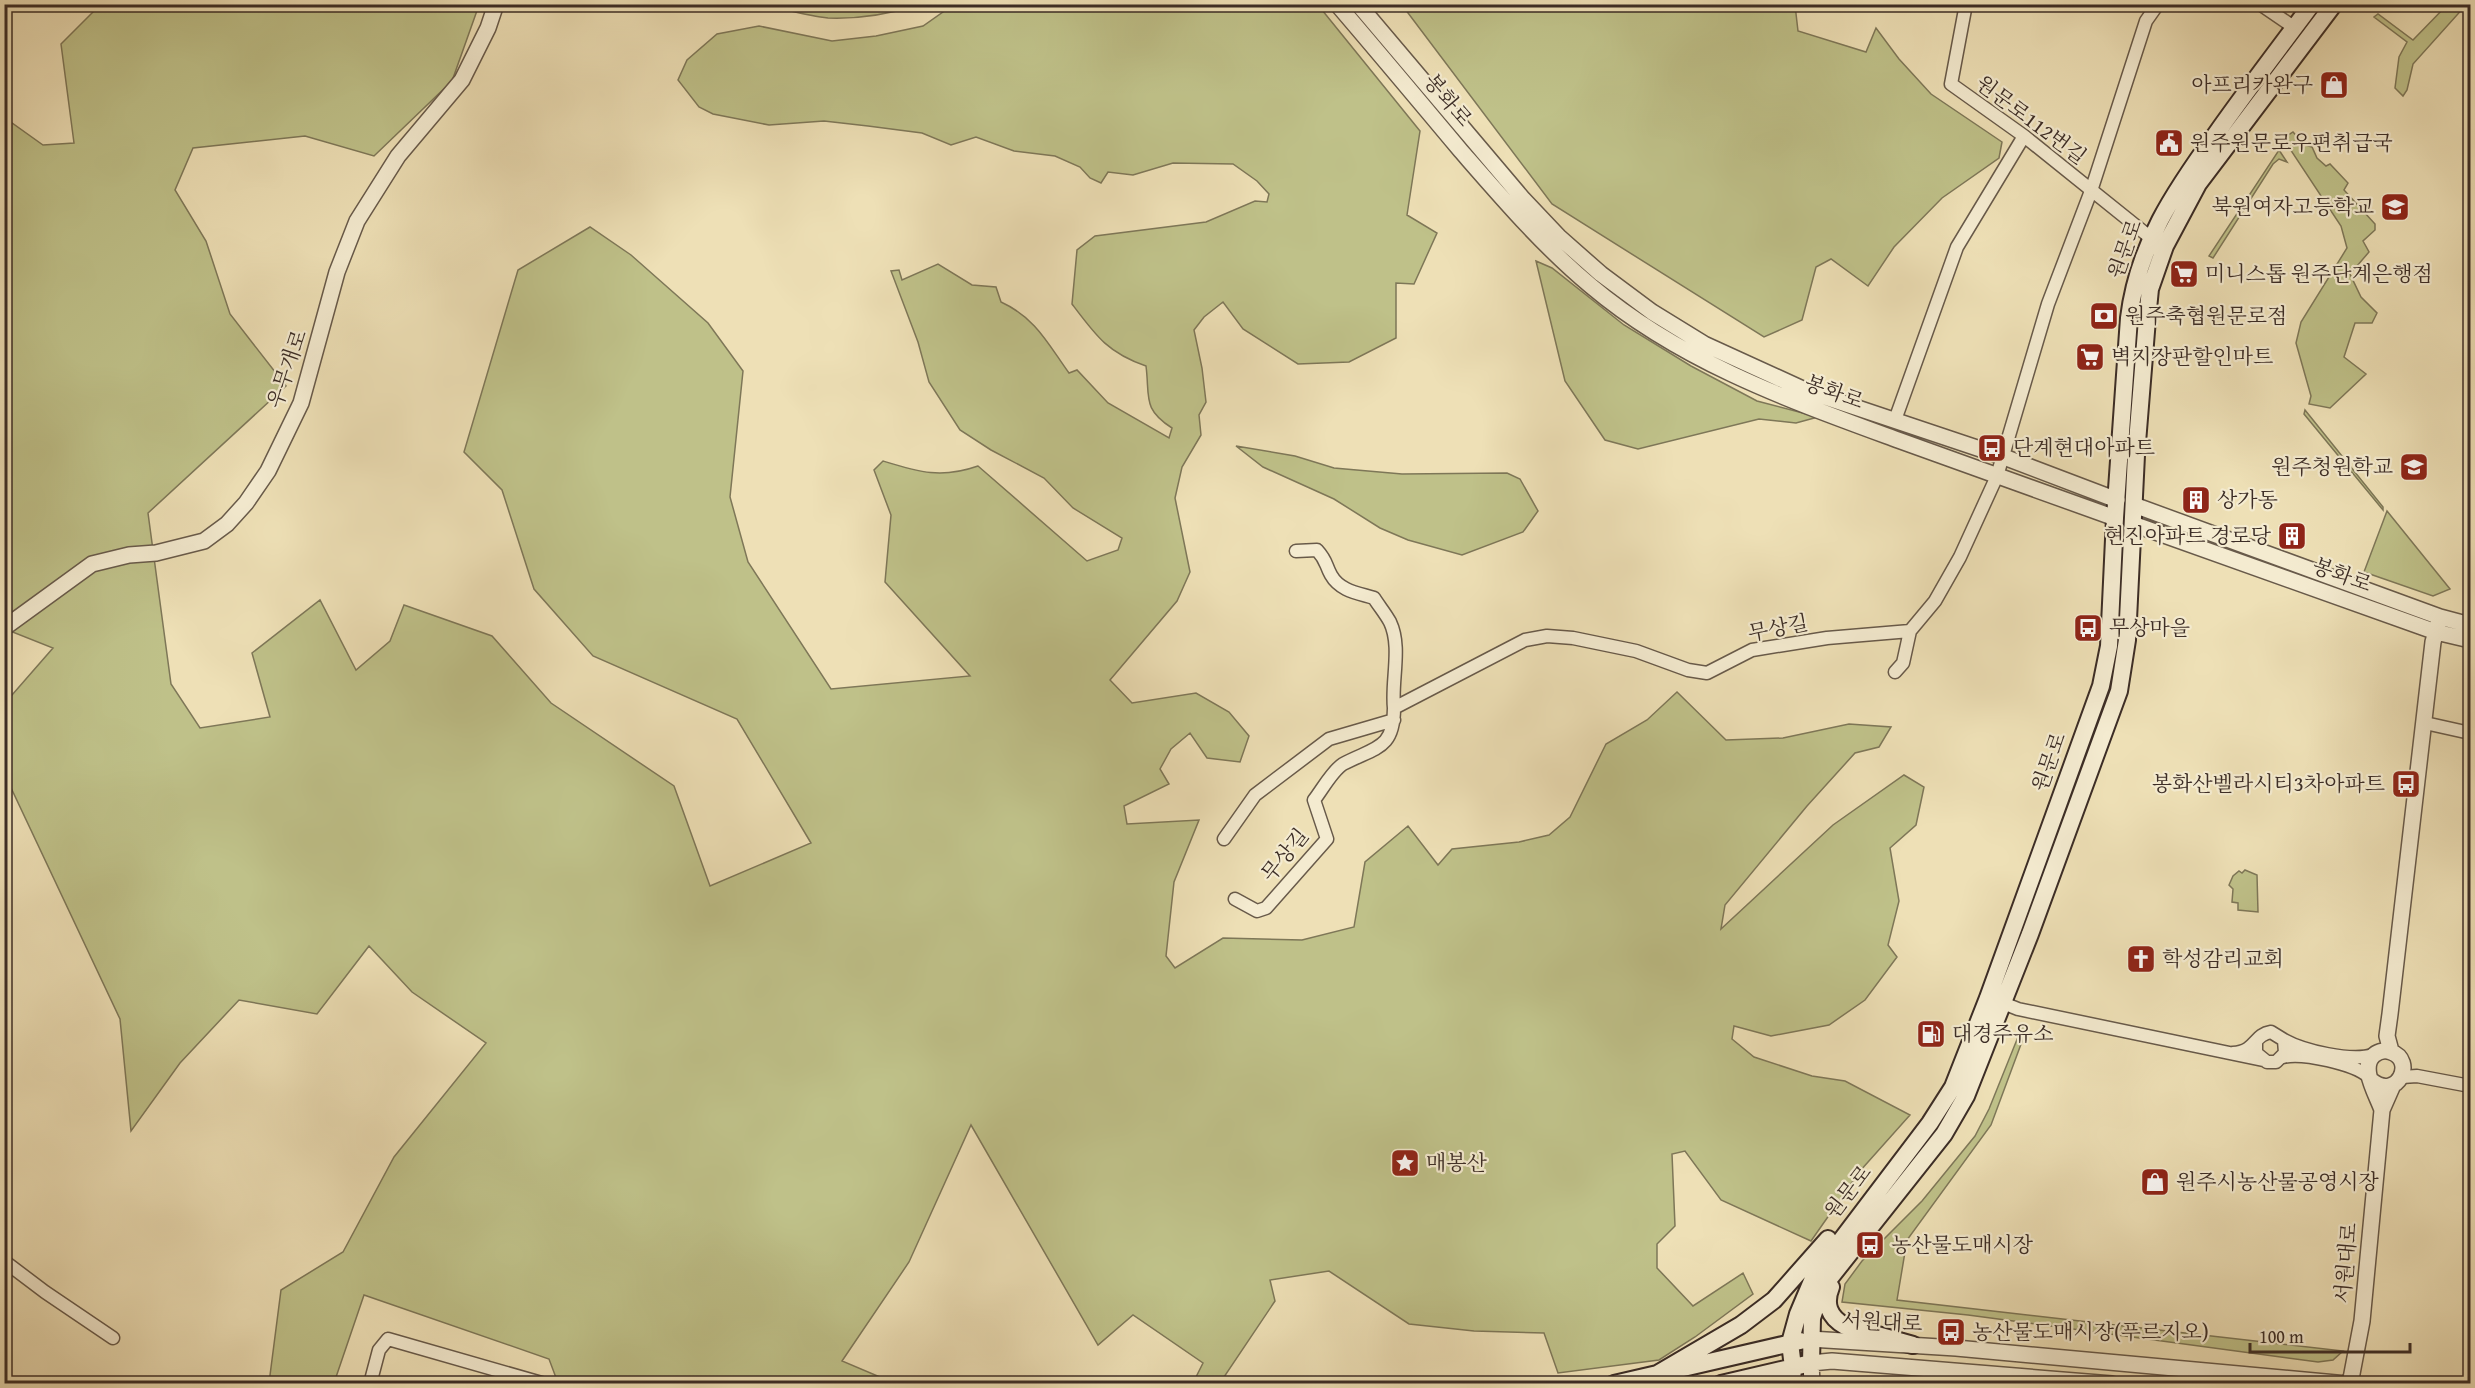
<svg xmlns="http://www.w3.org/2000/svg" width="2475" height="1388" viewBox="0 0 2475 1388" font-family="'Gentium Book Plus','Noto Serif KR',serif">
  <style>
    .green { fill: #bfc189; stroke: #7e7758; stroke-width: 1.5 }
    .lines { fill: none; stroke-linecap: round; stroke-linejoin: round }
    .minor-casing { stroke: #685a4a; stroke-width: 15 }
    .tertiary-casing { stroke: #685a4a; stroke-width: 18 }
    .secondary-casing { stroke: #3c2d26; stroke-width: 20 }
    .minor { stroke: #f4ebd0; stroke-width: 12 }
    .tertiary { stroke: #f4ebd0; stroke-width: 15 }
    .secondary { stroke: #f4ebd0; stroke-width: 16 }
    .labels { text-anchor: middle; stroke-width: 4.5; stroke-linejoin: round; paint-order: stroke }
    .poi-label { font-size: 21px; fill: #3c2d26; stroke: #f4ebd0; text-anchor: start }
    .street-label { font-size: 21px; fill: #3c2d26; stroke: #f4ebd0 }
  </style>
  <rect width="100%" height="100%" fill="#eee0b6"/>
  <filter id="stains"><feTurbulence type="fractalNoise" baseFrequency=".00333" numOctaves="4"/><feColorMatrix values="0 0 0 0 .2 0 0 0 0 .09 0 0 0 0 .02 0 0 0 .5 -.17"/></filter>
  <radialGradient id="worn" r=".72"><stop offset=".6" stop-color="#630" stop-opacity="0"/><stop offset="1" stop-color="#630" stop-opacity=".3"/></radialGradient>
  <path class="green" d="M2448 4 2466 5 2413 64 2407 90 2403 96 2395 88 2399 57 2407 42 2374 17 2378 14 2413 40Z
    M100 5H479L452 81 374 156 305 136 193 148 175 190 206 241 230 314 286 386 148 513 171 684 200 728 270 717 252 653 320 600 356 670 390 641 404 605 492 636 551 703 674 786 710 886 811 843 737 719 593 656 534 589 502 490 464 452 518 270 590 227 631 255 708 323 743 371 730 497 748 562 831 689 970 676 885 582 891 515 874 470 883 461C919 472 941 479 978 466L1087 561 1118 550 1122 538 1073 508 1044 478 991 450 960 430 929 382 918 342 891 271 899 270 902 280 938 264 972 285 996 287 1001 302C1036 318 1048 344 1069 373L1077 370 1108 403 1169 438 1172 428C1142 409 1150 397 1146 366 1108 353 1096 336 1072 304L1077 250 1095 236 1206 222 1255 201 1267 202 1269 194 1257 181 1233 164 1173 163 1133 175 1108 172 1101 183 1090 178 1080 167 1055 156 1014 151 976 137 951 145 922 133 868 126 824 121 769 125 713 114 699 107 678 80 687 60 717 34 759 26 832 41 876 36 923 26 953 5H1318L1420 131 1407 215 1437 233 1414 284 1396 283V338L1349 362 1298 364 1243 329 1223 302 1204 317 1194 330 1202 368 1206 402 1199 415 1201 435 1182 467 1175 498 1190 572 1177 601 1110 680 1132 703 1196 693 1229 712 1249 736 1240 762 1207 758 1190 733 1171 749 1160 769 1169 784 1124 806 1127 824 1199 820 1174 882 1166 956 1175 968 1223 938 1302 940 1354 927 1365 862 1408 826 1438 865 1452 849 1519 842 1549 835 1570 817 1606 744 1647 720 1677 692 1726 740 1783 738 1849 724 1891 727 1879 747 1855 753 1807 806 1725 905 1721 929 1833 825 1904 775 1924 787 1916 825 1890 848 1899 901 1888 945 1897 957 1865 1000 1829 1025 1771 1036 1734 1026 1732 1039 1754 1057 1812 1076 1845 1081 1910 1115 1860 1171 1811 1241 1721 1200 1685 1151 1672 1154 1675 1226 1657 1244V1268L1693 1306 1743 1273 1753 1294 1695 1337 1659 1360 1558 1373 1544 1333 1474 1331 1409 1324 1329 1271 1270 1280 1275 1301 1220 1383H1193L1203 1363 1133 1315 1098 1345 971 1125 909 1262 842 1361 894 1383H558L549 1359 364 1295 334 1383H269L281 1290 343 1252 394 1157 486 1043 412 992 369 946 317 1014 239 1000 180 1063 131 1131 120 1019 5 775V703L53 648 5 629V118L43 145 74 143 61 44Z
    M763 5H917C890 14 857 19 828 18 807 16 784 9 763 5Z
    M1402 5H1795L1798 31 1866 52 1876 28 1899 59 1931 94 2002 142 1999 158 1942 198 1894 247 1868 286 1831 259 1816 267 1802 320 1764 337 1552 204Z
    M2293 132 2305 145 2312 147 2317 158 2326 166 2330 164 2348 183 2344 190 2375 224V230L2363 241 2369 252 2350 274 2361 297 2377 313 2372 323H2355L2344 357 2366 374 2330 408 2309 404 2311 396 2296 343 2301 322 2347 248 2341 226 2286 143 2287 136Z
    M2279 150 2287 162 2279 159 2273 164 2213 258 2209 256Z
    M1536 261 1552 268 1624 325 1691 366 1757 401 1818 417 1796 423 1759 419 1638 449 1605 440 1565 381Z
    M2305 410 2383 507V510L2304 414Z
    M1236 446 1295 456 1334 468 1402 474 1507 473 1520 479 1538 511 1523 532 1462 555 1408 540 1380 528 1334 499 1263 467Z
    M2387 511 2450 589 2433 596 2364 572Z
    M2245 870 2257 875 2258 912 2238 910V903L2232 902 2233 889 2229 885 2233 876 2239 871 2242 873Z
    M2022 1027 2027 1028 1991 1125 1907 1240 1897 1300 2343 1351 2333 1360 2318 1362 1968 1315 1842 1302 1845 1284 1862 1261 1922 1201 1975 1136 1989 1109Z"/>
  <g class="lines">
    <g class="minor-casing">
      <path id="minor" d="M1966 4 1951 84 2024 136 2151 238
        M2260 4 2295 28
        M1895 420 1957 247 2024 136
        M1296 551 1317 550C1327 561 1325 564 1331 575 1340 591 1358 593 1374 598 1379 606 1385 613 1390 622 1402 647 1391 681 1394 708
        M1895 672 1903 663 1910 631
        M2425 723 2470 733
        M1224 839 1255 795 1329 739 1394 720
        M1235 899 1257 911 1266 908 1327 839 1314 800C1322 790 1332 771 1343 764 1375 747 1394 750 1394 708L1525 640 1547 636 1573 638 1636 651 1688 670 1707 673 1752 650 1827 638 1910 631 1935 601 1960 557 1997 476 2048 304 2091 191 2146 21 2158 4
        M2003 1003 2018 1009 2263 1060
        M2284 1040C2304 1051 2351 1062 2373 1055
        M2233 1053C2257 1051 2253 1035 2271 1032L2284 1040 2285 1053 2276 1062H2267L2256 1053V1043
        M2283 1057C2302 1052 2355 1064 2369 1077
        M2402 1077 2417 1076 2470 1086
        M4 1261 45 1292 113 1338
        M370 1384 379 1350 388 1339 545 1384"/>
    </g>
    <g class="tertiary-casing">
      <path id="tertiary" d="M1337 4C1379 53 1420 102 1461 151 1502 198 1543 246 1591 286 1681 362 1789 400 1898 440 1970 466 2042 492 2115 518
        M1358 4 1523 199 1559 237 1601 274 1652 312 1704 344 1807 391 2004 457 2117 500
        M2134 505 2440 617 2470 625
        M2133 524 2436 632 2470 640
        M4 628 92 564 129 555 156 553 204 541 227 524 246 503 268 471 301 403 337 272 357 221 398 156 462 80 488 28 496 4
        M2391 1051 2387 1036 2390 1014 2433 642 2440 617
        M2372 1081C2398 1101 2416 1060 2391 1052 2386 1050 2379 1051 2374 1055 2359 1067 2377 1095 2382 1110
        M1810 1339 1956 1348 2347 1384
        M1793 1367V1384
        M1812 1384 1811 1363 1832 1361 2112 1384
        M2350 1384 2362 1321 2382 1110 2393 1085"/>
    </g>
    <g class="secondary-casing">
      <path id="secondary" d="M1831 1287C1824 1304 1829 1317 1845 1326L1913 1345
        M1793 1367 1790 1343 1798 1314 1814 1276 1930 1123 1953 1087 1988 998 2101 686 2109 646 2115 518 2129 318C2138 245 2174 192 2216 134 2247 90 2280 47 2312 4
        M1654 1376 1741 1325 1774 1300 1828 1239
        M1614 1384 1800 1341
        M1721 1384 1811 1363 1812 1318 1822 1288 1944 1134 1966 1096 2030 934 2119 691 2127 640 2136 455 2147 319 2150 289 2165 246 2198 184 2334 4"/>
    </g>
    <use href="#minor" class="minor"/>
    <use href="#tertiary" class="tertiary"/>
    <use href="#secondary" class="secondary"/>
  </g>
  <defs>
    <g id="shop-square" transform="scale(1.5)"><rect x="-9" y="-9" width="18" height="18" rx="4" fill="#8f2418" stroke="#f4ebd0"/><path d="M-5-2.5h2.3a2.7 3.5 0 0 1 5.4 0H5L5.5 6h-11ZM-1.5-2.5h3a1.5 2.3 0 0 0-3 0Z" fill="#fff"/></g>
    <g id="civic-square" transform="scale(1.5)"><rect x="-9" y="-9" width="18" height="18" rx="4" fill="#8f2418" stroke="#f4ebd0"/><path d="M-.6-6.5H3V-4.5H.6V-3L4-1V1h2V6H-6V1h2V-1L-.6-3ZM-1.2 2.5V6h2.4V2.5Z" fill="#fff"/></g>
    <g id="school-square" transform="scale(1.5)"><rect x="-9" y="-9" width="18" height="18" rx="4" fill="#8f2418" stroke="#f4ebd0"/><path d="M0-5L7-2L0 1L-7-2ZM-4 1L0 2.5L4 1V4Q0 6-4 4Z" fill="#fff"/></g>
    <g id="supermarket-square" transform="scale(1.5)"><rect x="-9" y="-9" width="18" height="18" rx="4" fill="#8f2418" stroke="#f4ebd0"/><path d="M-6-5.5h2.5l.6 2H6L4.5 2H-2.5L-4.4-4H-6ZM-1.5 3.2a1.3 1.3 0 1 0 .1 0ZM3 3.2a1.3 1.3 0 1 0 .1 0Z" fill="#fff"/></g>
    <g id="bank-square" transform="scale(1.5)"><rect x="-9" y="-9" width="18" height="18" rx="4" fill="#8f2418" stroke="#f4ebd0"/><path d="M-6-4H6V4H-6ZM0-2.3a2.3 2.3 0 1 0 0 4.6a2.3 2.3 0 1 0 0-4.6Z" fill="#fff"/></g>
    <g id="bus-square" transform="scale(1.5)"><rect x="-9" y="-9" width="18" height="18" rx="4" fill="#8f2418" stroke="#f4ebd0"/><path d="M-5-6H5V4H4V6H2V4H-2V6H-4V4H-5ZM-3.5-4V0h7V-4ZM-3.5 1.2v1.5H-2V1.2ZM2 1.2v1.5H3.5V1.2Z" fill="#fff"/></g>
    <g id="building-square" transform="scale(1.5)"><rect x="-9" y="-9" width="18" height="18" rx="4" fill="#8f2418" stroke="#f4ebd0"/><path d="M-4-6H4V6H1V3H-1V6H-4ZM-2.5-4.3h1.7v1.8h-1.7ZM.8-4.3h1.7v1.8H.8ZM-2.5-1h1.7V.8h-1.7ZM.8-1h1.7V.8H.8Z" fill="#fff"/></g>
    <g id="church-square" transform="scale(1.5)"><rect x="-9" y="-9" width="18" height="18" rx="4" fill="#8f2418" stroke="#f4ebd0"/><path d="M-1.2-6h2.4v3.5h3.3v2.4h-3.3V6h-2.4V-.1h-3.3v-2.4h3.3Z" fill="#fff"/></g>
    <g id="fuel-square" transform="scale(1.5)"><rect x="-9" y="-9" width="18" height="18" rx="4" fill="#8f2418" stroke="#f4ebd0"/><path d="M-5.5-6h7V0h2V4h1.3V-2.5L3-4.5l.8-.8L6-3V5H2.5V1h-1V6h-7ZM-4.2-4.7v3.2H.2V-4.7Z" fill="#fff"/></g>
    <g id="sight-square" transform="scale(1.5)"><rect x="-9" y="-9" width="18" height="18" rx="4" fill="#8f2418" stroke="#f4ebd0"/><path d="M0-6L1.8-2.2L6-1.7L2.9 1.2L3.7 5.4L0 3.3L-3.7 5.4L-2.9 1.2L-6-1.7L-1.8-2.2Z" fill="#fff"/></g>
  </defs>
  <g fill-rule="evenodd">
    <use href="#shop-square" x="2334" y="85"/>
    <use href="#civic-square" x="2169" y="143"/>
    <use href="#school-square" x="2395" y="207"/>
    <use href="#supermarket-square" x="2184" y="274"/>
    <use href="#bank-square" x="2104" y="316"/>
    <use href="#supermarket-square" x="2090" y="357"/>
    <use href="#bus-square" x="1992" y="448"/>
    <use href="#school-square" x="2414" y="467"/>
    <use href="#building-square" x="2196" y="500"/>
    <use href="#building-square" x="2292" y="536"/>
    <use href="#bus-square" x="2088" y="628"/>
    <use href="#bus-square" x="2406" y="784"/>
    <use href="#church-square" x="2141" y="959"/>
    <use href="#fuel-square" x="1931" y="1034"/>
    <use href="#sight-square" x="1405" y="1163"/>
    <use href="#shop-square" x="2155" y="1182"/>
    <use href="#bus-square" x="1870" y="1245"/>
    <use href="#bus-square" x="1951" y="1332"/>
  </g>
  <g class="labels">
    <g class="poi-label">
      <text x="2313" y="92" text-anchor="end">아프리카완구</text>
      <text x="2190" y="150">원주원문로우편취급국</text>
      <text x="2374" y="214" text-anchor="end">북원여자고등학교</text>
      <text x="2205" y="281">미니스톱 원주단계은행점</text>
      <text x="2125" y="323">원주축협원문로점</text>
      <text x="2111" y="364">벽지장판할인마트</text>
      <text x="2013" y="455">단계현대아파트</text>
      <text x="2393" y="474" text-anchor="end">원주청원학교</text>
      <text x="2217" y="507">상가동</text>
      <text x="2271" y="543" text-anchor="end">현진아파트 경로당</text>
      <text x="2109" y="635">무상마을</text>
      <text x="2385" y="791" text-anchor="end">봉화산벨라시티3차아파트</text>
      <text x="2162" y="966">학성감리교회</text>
      <text x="1952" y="1041">대경주유소</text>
      <text x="1426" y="1170">매봉산</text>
      <text x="2176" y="1189">원주시농산물공영시장</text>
      <text x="1891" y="1252">농산물도매시장</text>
      <text x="1972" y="1339">농산물도매시장(푸르지오)</text>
    </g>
    <g class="street-label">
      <text transform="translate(1448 100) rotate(50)" y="7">봉화로</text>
      <text transform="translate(2031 120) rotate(37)" y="7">원문로112번길</text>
      <text transform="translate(2125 249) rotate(-70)" y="7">원문로</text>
      <text transform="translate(287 369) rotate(-71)" y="7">우무개로</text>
      <text transform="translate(1834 392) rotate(20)" y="7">봉화로</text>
      <text transform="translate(2342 575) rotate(20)" y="7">봉화로</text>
      <text transform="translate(1778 628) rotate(-11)" y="7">무상길</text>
      <text transform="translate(2049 762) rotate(-70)" y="7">원문로</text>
      <text transform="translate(1285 855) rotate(-51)" y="7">무상길</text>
      <text transform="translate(1848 1192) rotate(-52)" y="7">원문로</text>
      <text transform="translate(2346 1263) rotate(-85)" y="7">서원대로</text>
      <text transform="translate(1882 1322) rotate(3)" y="7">서원대로</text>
    </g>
  </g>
  <rect width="2475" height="1388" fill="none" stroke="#eee0b6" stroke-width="24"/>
  <rect x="6" y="6" width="2463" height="1376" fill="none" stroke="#3c2d26" stroke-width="3"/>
  <rect x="12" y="12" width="2451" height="1364" fill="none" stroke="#3c2d26" stroke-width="1.5"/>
  <path d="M2250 1343v9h160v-9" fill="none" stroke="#3c2d26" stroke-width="3"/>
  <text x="2259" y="1343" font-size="18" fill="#3c2d26" stroke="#f4ebd0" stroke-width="4.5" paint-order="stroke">100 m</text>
  <rect width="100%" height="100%" filter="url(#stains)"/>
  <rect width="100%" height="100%" fill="url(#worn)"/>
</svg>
